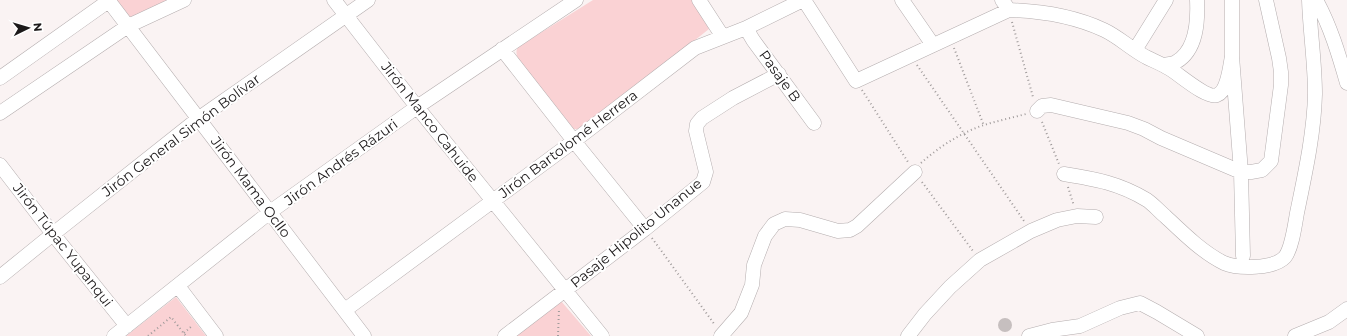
<svg xmlns="http://www.w3.org/2000/svg" width="1347" height="336" viewBox="0 0 1347 336" font-family="Montserrat,sans-serif">
  <style>
    .green { fill: #fad2d4 }
    .building { fill: #c6bfbf }
    .lines { fill: none; stroke-linecap: round; stroke-linejoin: round }
    .minor-casing { stroke: #b4adae; stroke-width: 15 }
    .path { stroke: #a09b9b; stroke-width: 2; stroke-dasharray: 1 3; stroke-linecap: butt }
    .minor { stroke: #fff; stroke-width: 14 }
    .labels { text-anchor: middle; stroke-width: 4; stroke-linejoin: round; paint-order: stroke }
    .street-label { font-size: 14px; fill: #1c191a; stroke: #fff }
  </style>
  <rect width="100%" height="100%" fill="#faf3f3"/>
  <path class="green" d="M113 0H177L130 21Z
    M593 0H694L709 29 583 129H573L519 61C517 56 515 52 518 47Z
    M176 297 206 336H126Z
    M561 301 591 336H515Z"/>
  <path class="building" d="M998 325a7 7 0 1 1 14 0a7 7 0 1 1-14 0Z"/>
  <g class="lines">
    <g class="minor-casing">
      <path id="minor" d="M108 0 364 336
        M334 0 417 107 602 336
        M699 0 723 37
        M804 0 856 81 1009 10C1042 11 1074 16 1104 30 1119 37 1131 49 1146 57 1154 61 1162 64 1170 69 1180 75 1207 99 1217 95 1228 91 1230 66 1232 56
        M902 0 933 45
        M1002 0 1009 10
        M1232 0V56L1241 172 1243 256
        M1316 0C1330 25 1339 55 1347 83
        M746 28 753 40 814 123
        M502 49 574 141 645 229
        M1135 50 1166 0
        M1164 65C1168 64 1173 64 1176 62 1197 50 1198 21 1197 0
        M0 78 110 0
        M1037 111 1042 106 1051 105 1128 123 1144 129 1161 138 1241 172H1251L1262 170 1271 161 1281 85V72L1279 58 1266 0
        M0 113 128 26 184 0
        M0 165 53 234 127 326
        M1064 174C1095 179 1119 183 1147 200 1153 204 1159 211 1165 216 1183 233 1202 252 1224 263 1238 269 1274 269 1285 257 1292 248 1295 224 1297 213 1305 174 1314 134 1315 94 1315 63 1310 31 1309 0
        M0 277 53 234 198 119 368 0
        M178 286 216 336
        M345 310 574 141 695 48 746 28 803 0
        M114 336 270 212 417 107 576 0
        M505 336 645 229 703 182 706 172 696 131 697 124 702 118 733 98 779 74
        M721 336 741 313 752 285 754 265 765 236 774 224 785 219 800 220 838 231 850 230 857 226 915 172
        M908 336 925 314 950 287 980 260 1031 231 1057 220 1077 216 1096 217
        M1029 336 1052 330 1080 326 1120 308 1140 303 1157 312 1197 336
        M1295 336 1329 322 1347 309"/>
    </g>
    <path class="path" d="M1012 22 1033 97
      M954 48 984 126
      M917 65 1024 221
      M862 90 908 162
      M1042 122 1059 164
      M921 163C939 147 959 134 981 126 996 121 1011 118 1026 114
      M922 182 973 251
      M1068 187 1074 206
      M652 238 715 325
      M184 333 193 325
      M148 336 171 317 186 336
      M558 336 559 309"/>
    <use href="#minor" class="minor"/>
  </g>
  <g class="labels">
    <g class="street-label">
      <text transform="translate(780 76) rotate(54)" y="5">Pasaje B</text>
      <text transform="translate(430 122) rotate(52)" y="5">Jirón Manco Cahuide</text>
      <text transform="translate(181 135) rotate(-37)" y="5">Jirón General Simón Bolívar</text>
      <text transform="translate(568 144) rotate(-37)" y="5">Jirón Bartolomé Herrera</text>
      <text transform="translate(341 162) rotate(-36)" y="5">Jirón Andrés Rázuri</text>
      <text transform="translate(251 187) rotate(53)" y="5">Jirón Mama Ocllo</text>
      <text transform="translate(636 233) rotate(-39)" y="5">Pasaje Hipolito Unanue</text>
      <text transform="translate(63 245) rotate(52)" y="5">Jirón Túpac Yupanqui</text>
    </g>
  </g>
  <g transform="translate(28 28) rotate(85)" stroke="#ffffff" stroke-width="3" paint-order="stroke">
  <path d="M0-3L7 15L0 10L-7 15Z" fill="#1c191a"/>
  <text y="-6" font-size="11" font-weight="bold" text-anchor="middle" fill="#1c191a">N</text>
  </g>
</svg>
